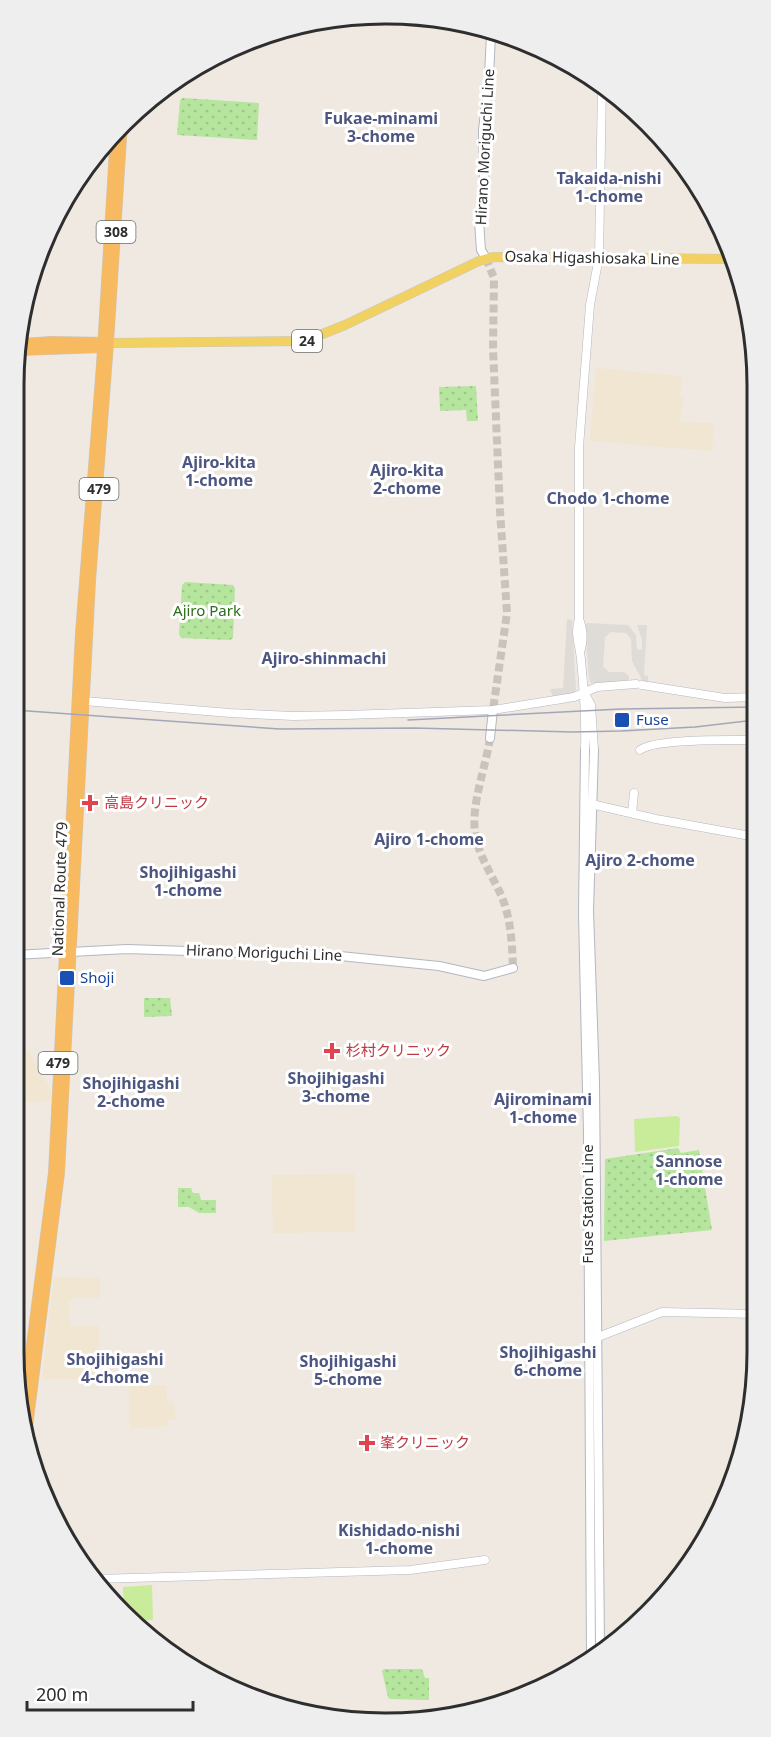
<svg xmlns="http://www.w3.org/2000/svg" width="771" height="1737" viewBox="0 0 771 1737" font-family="'Noto Sans','Noto Sans JP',sans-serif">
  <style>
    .education { fill: #f0e6d1 }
    .park { fill: url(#park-dots) }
    .pitch { fill: #c9ec9a }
    .plaza { fill: #dfdcd8 }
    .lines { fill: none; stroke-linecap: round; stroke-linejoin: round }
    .secondary-tunnel { stroke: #c8c4bd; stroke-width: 8; stroke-dasharray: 8 4; stroke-linecap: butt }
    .tertiary-casing { stroke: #b4b7c1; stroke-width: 9 }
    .secondary-casing { stroke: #b4b7c1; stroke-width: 10 }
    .primary-casing { stroke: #c9c9c9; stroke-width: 10 }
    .trunk-casing { stroke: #c9c9c9; stroke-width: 10 }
    .tertiary { stroke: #fff; stroke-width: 8 }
    .secondary { stroke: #fff; stroke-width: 8 }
    .primary { stroke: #f2d163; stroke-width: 9 }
    .trunk { stroke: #f8ba60; stroke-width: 9 }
    .rail { stroke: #a3a6b8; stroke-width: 1.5 }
    .transit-dot { fill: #1a4fb4; stroke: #fff; stroke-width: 2 }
    .health-dot { fill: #e0444e; stroke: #fff; stroke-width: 2 }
    .labels { text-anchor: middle; stroke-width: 6; stroke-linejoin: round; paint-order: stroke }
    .shield { fill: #fff; stroke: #6d6d6d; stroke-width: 1.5 }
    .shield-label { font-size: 14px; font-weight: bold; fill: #2e2e2e }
    .street-label { font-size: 15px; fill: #2e2e2e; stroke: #fff }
    .park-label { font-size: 15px; fill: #2c6e1b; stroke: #fff }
    .transit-label { font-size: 15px; fill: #164399; stroke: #fff; text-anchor: start }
    .health-label { font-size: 15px; fill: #be3a42; stroke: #fff; text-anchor: start }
    .neighbourhood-label { font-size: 16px; font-weight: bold; fill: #4d5680; stroke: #fff }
    .rim { fill: none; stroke: #2e2e2e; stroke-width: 3 }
  </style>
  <defs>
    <pattern id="park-dots" width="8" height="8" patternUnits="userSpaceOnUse" patternTransform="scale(1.5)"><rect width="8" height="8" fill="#b6e59e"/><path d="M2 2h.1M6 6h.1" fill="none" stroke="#9dc588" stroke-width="1.8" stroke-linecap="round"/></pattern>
  </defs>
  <rect width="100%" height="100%" fill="#efe9e1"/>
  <path class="education" d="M596 368 682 376 680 397 683 398 680 422 714 423 712 451 590 441Z
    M14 1044 21 1045 29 1052 51 1090V1101L14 1102Z
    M355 1174V1232L273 1233 272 1175Z
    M54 1277 100 1278V1298H73L72 1301 69 1302 70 1326H99V1379H42Z
    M129 1385H167V1403H174L175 1420H167V1427L130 1428Z"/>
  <path class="park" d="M183 98 259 103 257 140 177 135 180 100Z
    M476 386 478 421H467L466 410 440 411 439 387Z
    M185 582 233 585 235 588 233 638 230 640 181 638 179 634 182 585Z
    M170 998 172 1016 144 1017V998Z
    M678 1148 681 1153 699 1150 712 1230 604 1241 605 1159Z
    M178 1188H191L193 1193H199L201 1200H216V1213H199L189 1207H178Z
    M384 1669H422L425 1678H429V1700L390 1699 388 1697 382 1671Z"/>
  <path class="pitch" d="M677 1116 680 1118 679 1146 635 1152 634 1119Z
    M152 1585 153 1620 135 1621 124 1612 123 1587Z"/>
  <path class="plaza" d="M567 619 572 620 576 690 571 694 553 697 550 689 563 688Z
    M587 623 628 625 636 635 637 649 642 650V639L637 625H647L644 675 648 676V683L643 682 632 661 631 639 626 633 611 632 605 637 603 666 609 672H624L629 676V682L591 683 589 677 585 625Z"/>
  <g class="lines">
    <path class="secondary-tunnel" d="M486 258 494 278 493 348 500 511 507 613 493 710
      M490 738C486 766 471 805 475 832 478 855 492 875 501 895 511 918 512 943 513 968"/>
    <g class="tertiary-casing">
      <path id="tertiary" d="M579 619C583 629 584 638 581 649
        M642 685 725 698 755 697
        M585 694 591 705 594 750
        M84 701 230 713 293 716 346 715 493 710 574 697 597 687 636 684
        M585 750C586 720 584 690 581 660 580 645 574 634 579 619V447L590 305 599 257 602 85
        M640 750C655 738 733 740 756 740
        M587 803 656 819 756 837
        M632 813 634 793
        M593 1339 662 1312 757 1314
        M95 1579 410 1570 485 1560"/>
    </g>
    <g class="secondary-casing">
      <path id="secondary" d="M486 258 481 250 479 221 484 188 483 130 489 77 491 34
        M490 738 493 710
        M585 750 583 914 588 1133 591 1657
        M594 750 589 911 595 1082 600 1650
        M14 955 127 949 340 956 439 966 484 976 513 968"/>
    </g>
    <g class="primary-casing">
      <path id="primary" d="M109 343 305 341 345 325 479 261 493 257 733 259"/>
    </g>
    <g class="trunk-casing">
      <path id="trunk" d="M22 343 51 341 107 342
        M20 351 102 348 105 346
        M23 1408 53 1173 80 633 101 365 115 133
        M27 1435 60 1173 91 581 109 343 123 122"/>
    </g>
    <use href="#tertiary" class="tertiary"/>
    <use href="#secondary" class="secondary"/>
    <use href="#primary" class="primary"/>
    <use href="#trunk" class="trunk"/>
    <path class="rail" d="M14 710 280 729 415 728 572 732 621 731 695 727 755 720
      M408 720 621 709 755 707"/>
  </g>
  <g class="transit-dot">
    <rect x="614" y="712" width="16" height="16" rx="3"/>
    <rect x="59" y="970" width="16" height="16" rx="3"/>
  </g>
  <g class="health-dot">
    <path d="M87 794h6v6h6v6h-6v6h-6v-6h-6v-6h6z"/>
    <path d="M329 1042h6v6h6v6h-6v6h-6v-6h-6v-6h6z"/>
    <path d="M364 1434h6v6h6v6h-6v6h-6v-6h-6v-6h6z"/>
  </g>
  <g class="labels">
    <g class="shield">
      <rect x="96.5" y="221" width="39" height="22" rx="4.5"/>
      <rect x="292" y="330" width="30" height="22" rx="4.5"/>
      <rect x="79.5" y="478" width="39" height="22" rx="4.5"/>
      <rect x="38.5" y="1052" width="39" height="22" rx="4.5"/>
    </g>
    <g class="shield-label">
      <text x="116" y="237">308</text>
      <text x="307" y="346">24</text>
      <text x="99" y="494">479</text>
      <text x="58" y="1068">479</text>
    </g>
    <g class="street-label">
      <text transform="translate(485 147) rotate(-87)" y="5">Hirano Moriguchi Line</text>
      <text transform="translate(592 258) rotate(1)" y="5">Osaka Higashiosaka Line</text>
      <text transform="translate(60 889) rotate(-88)" y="5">National Route 479</text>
      <text transform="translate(264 953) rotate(2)" y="5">Hirano Moriguchi Line</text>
      <text transform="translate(588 1204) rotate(-90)" y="5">Fuse Station Line</text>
    </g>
    <g class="park-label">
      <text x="207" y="616">Ajiro Park</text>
    </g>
    <g class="transit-label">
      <text x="636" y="725">Fuse</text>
      <text x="80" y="983">Shoji</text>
    </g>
    <g class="health-label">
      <text x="104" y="808">高島クリニック</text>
      <text x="346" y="1056">杉村クリニック</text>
      <text x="380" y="1448">峯クリニック</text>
    </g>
    <g class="neighbourhood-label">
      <text x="381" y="124">Fukae-minami<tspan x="381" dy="18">3-chome</tspan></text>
      <text x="609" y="184">Takaida-nishi<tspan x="609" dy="18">1-chome</tspan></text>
      <text x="219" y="468">Ajiro-kita<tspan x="219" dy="18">1-chome</tspan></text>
      <text x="407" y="476">Ajiro-kita<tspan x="407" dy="18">2-chome</tspan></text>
      <text x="608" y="504">Chodo 1-chome</text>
      <text x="324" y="664">Ajiro-shinmachi</text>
      <text x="429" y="845">Ajiro 1-chome</text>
      <text x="640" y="866">Ajiro 2-chome</text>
      <text x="188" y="878">Shojihigashi<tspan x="188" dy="18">1-chome</tspan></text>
      <text x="336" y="1084">Shojihigashi<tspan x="336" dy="18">3-chome</tspan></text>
      <text x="131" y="1089">Shojihigashi<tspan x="131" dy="18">2-chome</tspan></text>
      <text x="543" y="1105">Ajirominami<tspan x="543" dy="18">1-chome</tspan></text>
      <text x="689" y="1167">Sannose<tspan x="689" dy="18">1-chome</tspan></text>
      <text x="548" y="1358">Shojihigashi<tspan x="548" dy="18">6-chome</tspan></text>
      <text x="115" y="1365">Shojihigashi<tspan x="115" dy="18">4-chome</tspan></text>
      <text x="348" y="1367">Shojihigashi<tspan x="348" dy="18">5-chome</tspan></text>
      <text x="399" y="1536">Kishidado-nishi<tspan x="399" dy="18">1-chome</tspan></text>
    </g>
  </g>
  <path d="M0 0H771V1737H0ZM385 24H386A361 361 0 0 1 747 385V1352A361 361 0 0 1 386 1713H385A361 361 0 0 1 24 1352V385A361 361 0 0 1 385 24Z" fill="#eee" fill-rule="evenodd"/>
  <path class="rim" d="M385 24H386A361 361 0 0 1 747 385V1352A361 361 0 0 1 386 1713H385A361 361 0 0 1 24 1352V385A361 361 0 0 1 385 24Z"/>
  <path d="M27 1701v9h166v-9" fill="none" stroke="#2e2e2e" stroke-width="3"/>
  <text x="36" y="1701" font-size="18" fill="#2e2e2e" stroke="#ffffff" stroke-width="4.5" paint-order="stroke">200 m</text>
</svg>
